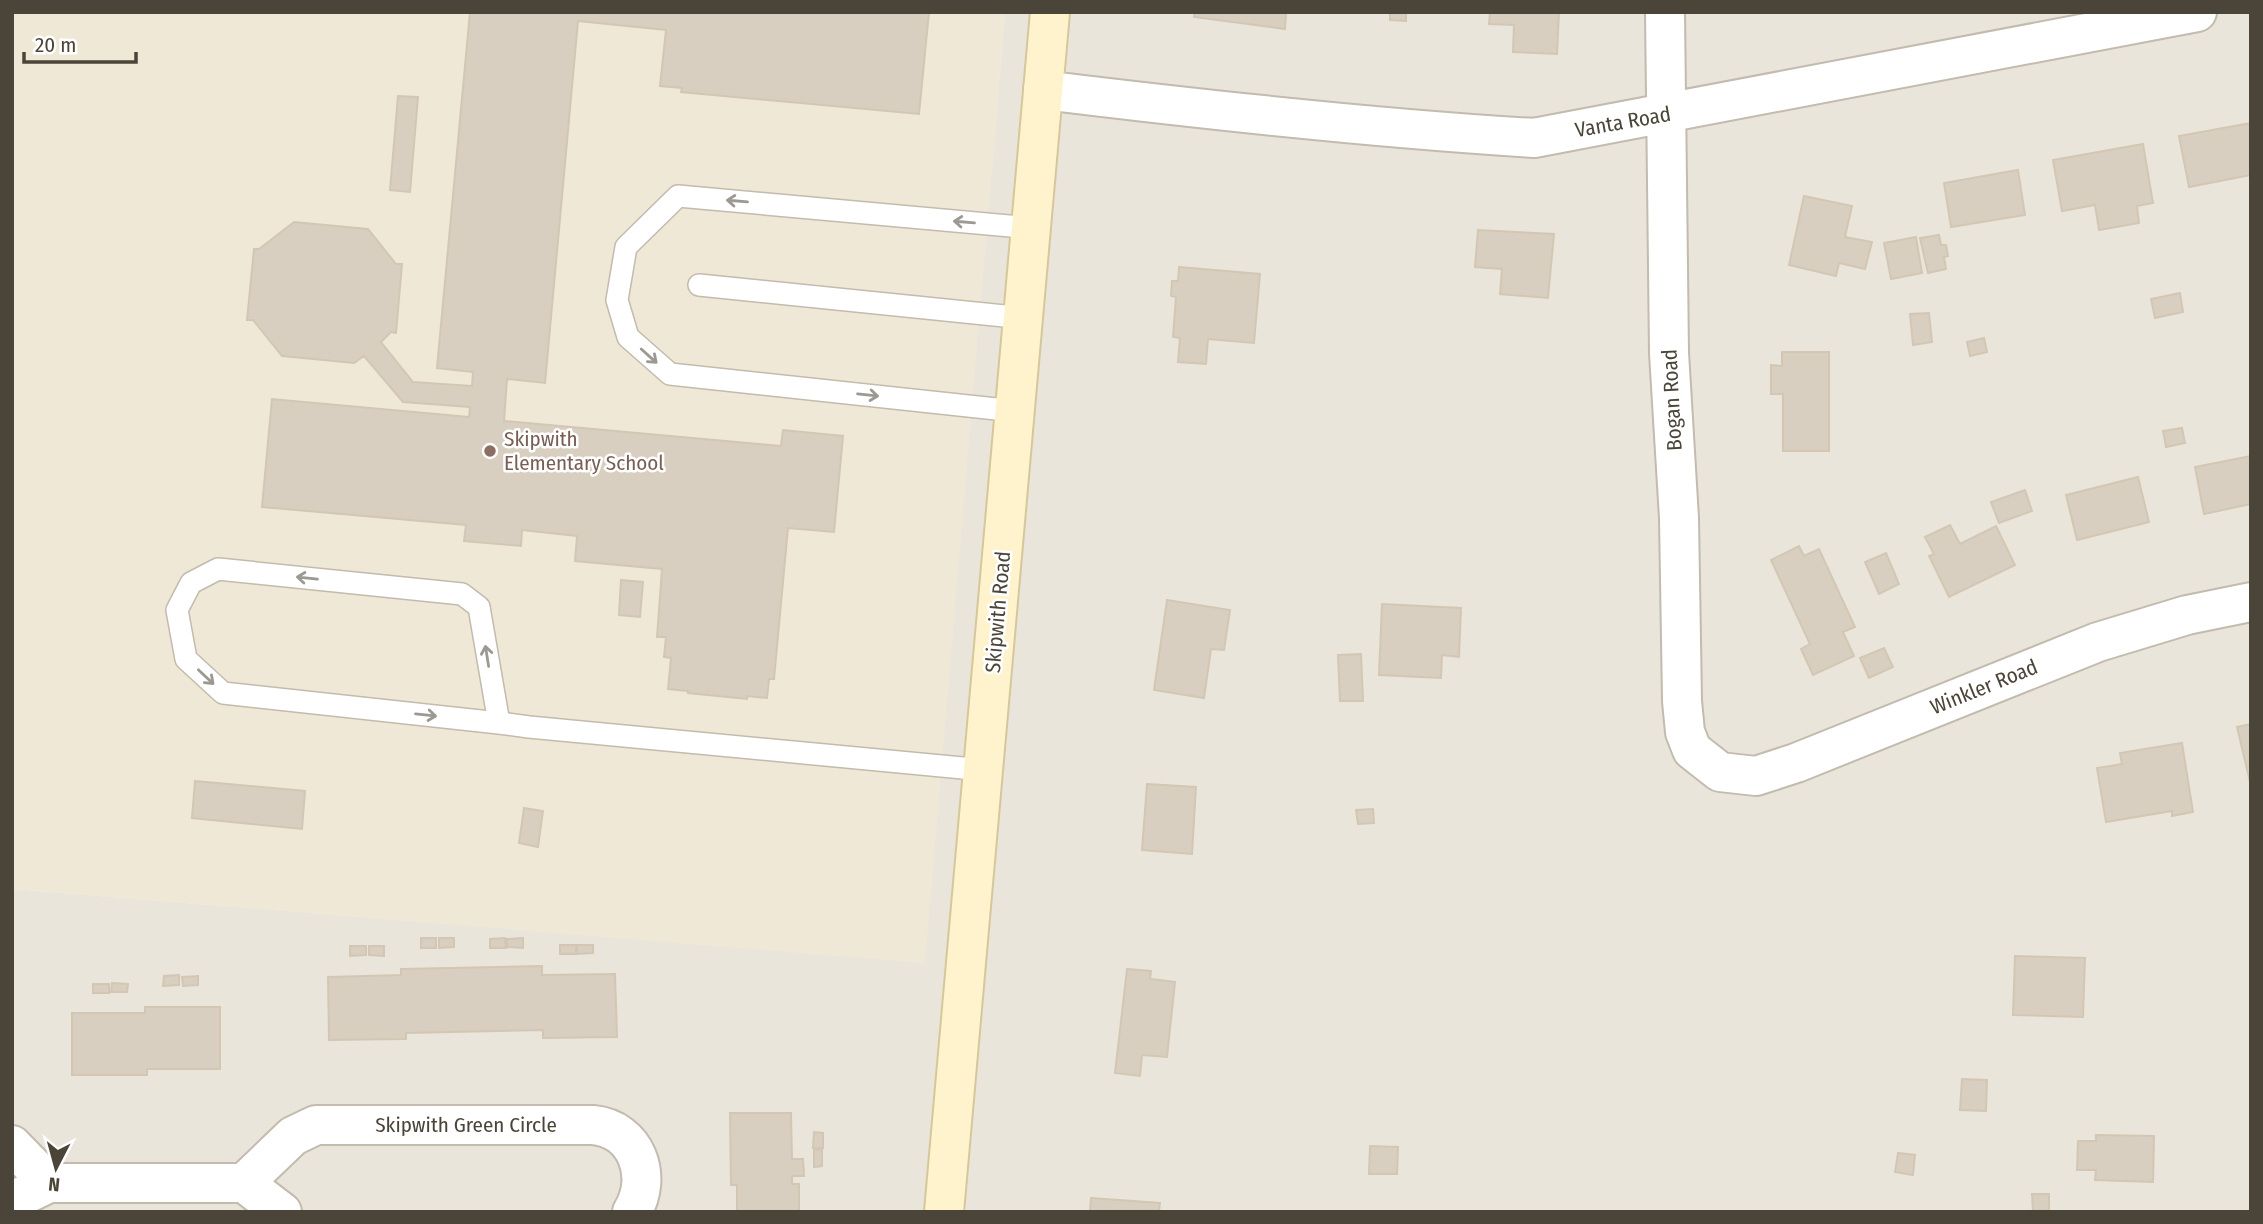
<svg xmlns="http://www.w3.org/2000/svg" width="2263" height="1224" viewBox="0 0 2263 1224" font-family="'Fira Sans Condensed',sans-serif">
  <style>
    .residential { fill: #eae5da }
    .education { fill: #efe8d6 }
    .building { fill: #d8cfc1; stroke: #d3c7b4; stroke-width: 2 }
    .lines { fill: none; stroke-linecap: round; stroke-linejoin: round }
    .service-casing { stroke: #c2bbae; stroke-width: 24 }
    .minor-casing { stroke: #c2bbae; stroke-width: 42 }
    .secondary-casing { stroke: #d6c79b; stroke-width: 42 }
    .service { stroke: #fff; stroke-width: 21 }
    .minor { stroke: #fff; stroke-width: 38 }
    .secondary { stroke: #fff3cd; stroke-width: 38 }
    .oneway { stroke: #9c9892 }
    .education-dot { fill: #8d6e63; stroke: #fff; stroke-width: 2.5 }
    .labels { text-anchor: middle; stroke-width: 5; stroke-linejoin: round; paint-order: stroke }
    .street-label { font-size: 21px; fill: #4b4439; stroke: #fff }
    .education-label { font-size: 21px; fill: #785e54; stroke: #fff; text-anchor: start }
  </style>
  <rect width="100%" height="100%" fill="#f6f3ec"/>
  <path class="residential" d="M1005 12H2251V1212H12V889L924 962Z"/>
  <path class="education" d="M12 12H1005L925 963 12 889Z"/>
  <path class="building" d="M470 12H929L919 114 681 92 682 88 660 86 666 30 578 21 545 383 507 379 504 421 781 446 783 430 843 436 834 532 788 528 774 679H769L767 698 747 696V699L688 693V691L668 689 671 658 664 657 666 637H657L662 569 575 561 577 536 522 530 521 546 464 541 466 525 262 507 272 399 469 417 470 407 403 402 364 356 354 363 282 356 253 320H247L254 249H259L294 222 368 229 396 264H402L396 333 391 332 381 342 413 382 472 386 473 372 437 368Z
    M1195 12H1286L1285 29 1194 17Z
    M1390 12H1406V21L1390 20Z
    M1490 12H1559L1557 54 1513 52 1514 25 1489 24Z
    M398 96 418 97 410 192 390 190Z
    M2251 123V175L2189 187 2179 136Z
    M2143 144 2153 203 2137 206 2139 223 2099 230 2095 205 2062 211 2053 160Z
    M2018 170 2025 215 1951 227 1944 183Z
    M1804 196 1852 206 1845 237 1872 242 1865 269 1839 263 1836 276 1789 265Z
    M1478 230 1554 234 1548 298 1500 294 1502 269 1475 267Z
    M1939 235 1941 245H1946L1948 256 1944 257 1946 269 1928 273 1920 238Z
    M1916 237 1922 273 1891 279 1884 243Z
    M1179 267 1260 274 1254 343 1208 339 1206 364 1178 362 1180 338 1173 337 1176 297 1171 296 1172 281H1178Z
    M2180 293 2183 312 2155 318 2151 299Z
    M1929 313 1932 342 1913 345 1910 314Z
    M1984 338 1987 352 1970 356 1967 342Z
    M1782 352H1829V451H1783V394H1771V365L1782 366Z
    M2182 428 2185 443 2166 447 2163 431Z
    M2251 456V504L2204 514 2195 467Z
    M2138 477 2149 522 2077 540 2066 495Z
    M2025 490 2032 511 1999 523 1991 502Z
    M1950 525 1960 544 1996 526 2015 565 1949 597 1929 556 1934 554 1925 537Z
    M1799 546 1804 556 1819 549 1855 627 1843 632 1854 656 1813 675 1801 649 1810 644 1771 560Z
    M1886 553 1899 584 1879 594 1865 562Z
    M621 580 643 582 640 617 619 615Z
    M1167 600 1230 610 1224 650 1211 649 1204 698 1154 690Z
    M1382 604 1461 608 1459 657 1442 655 1441 678 1379 675Z
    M1884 648 1893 667 1869 678 1860 658Z
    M1361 654 1363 701H1340L1338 655Z
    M2251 724V782H2250L2237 727Z
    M2182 743 2193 812 2172 816V811L2106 822 2097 768 2122 764 2120 753Z
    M195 781 305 791 302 829 192 818Z
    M1147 784 1196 787 1192 854 1142 850Z
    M524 808 543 811 538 847 519 843Z
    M1373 809 1374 823 1358 824 1356 810Z
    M421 938H436V948H421Z
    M439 938H454V947L439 948Z
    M505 938 506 948H490V939Z
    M523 938V948L507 947V939Z
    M560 945H576V954H560Z
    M577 945H593V953L577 954Z
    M350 946H366V955L350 956Z
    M369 946H384V956L369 955Z
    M2015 956 2085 958 2083 1017 2013 1015Z
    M542 966V975L615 974 617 1037 543 1038V1030L406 1033V1039L329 1040 328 977 401 975V969Z
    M1127 969 1151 971 1150 979 1175 982 1167 1057 1142 1055 1140 1076 1115 1073Z
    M179 975V985L163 986 164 976Z
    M198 976V985L183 986 182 977Z
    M112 983 128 984 127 992H111Z
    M93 984H109V993H93Z
    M145 1007H220V1069H147V1075H72V1013H145Z
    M1962 1079 1987 1080 1986 1111 1960 1110Z
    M730 1113H791L792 1159H803L804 1176H792V1184H799V1212H737V1185H731Z
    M814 1132 823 1133V1148H813Z
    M2096 1135 2154 1136 2153 1182 2095 1180 2096 1170H2077L2078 1141H2096Z
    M1370 1146 1398 1147 1397 1174H1369Z
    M822 1149V1166L814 1167V1150Z
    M1898 1153 1915 1155 1913 1175 1895 1172Z
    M2032 1194H2049V1212H2033Z
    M1091 1198 1160 1203 1159 1212H1090Z"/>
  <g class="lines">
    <g class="service-casing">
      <path id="service" d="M699 285 1024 318
        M1015 411 670 374 628 337 617 300 626 247 678 196 1032 228
        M499 723 479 607 462 594 218 569 191 583 177 610 186 659 223 693 499 723 529 727 984 770"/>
    </g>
    <g class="minor-casing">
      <path id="minor" d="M1665 12 1669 353 1679 518 1682 701 1685 732 1692 750 1720 772 1756 776 1796 763 2098 642 2187 615 2251 602
        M1043 90C1206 110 1370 128 1534 138L2197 12
        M12 1145 49 1183
        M244 1183 293 1136 316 1125H593C636 1129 654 1176 632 1212
        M12 1201 49 1183H244L282 1212"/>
    </g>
    <g class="secondary-casing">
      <path id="secondary" d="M944 1212 1050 12"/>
    </g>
    <use href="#service" class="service"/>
    <use href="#minor" class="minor"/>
    <use href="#secondary" class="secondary"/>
  </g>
  <defs><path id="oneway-shaft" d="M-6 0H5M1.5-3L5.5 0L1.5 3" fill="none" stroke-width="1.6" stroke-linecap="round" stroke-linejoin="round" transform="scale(1.75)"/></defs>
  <g class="oneway">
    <use href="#oneway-shaft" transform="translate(737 201) rotate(-175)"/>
    <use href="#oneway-shaft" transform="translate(964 222) rotate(-175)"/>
    <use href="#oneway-shaft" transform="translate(649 356) rotate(42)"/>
    <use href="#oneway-shaft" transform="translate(868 395) rotate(6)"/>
    <use href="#oneway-shaft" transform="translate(307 578) rotate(-174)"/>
    <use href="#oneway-shaft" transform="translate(487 656) rotate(-99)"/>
    <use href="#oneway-shaft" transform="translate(206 677) rotate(43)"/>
    <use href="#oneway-shaft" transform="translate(426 715) rotate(6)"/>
  </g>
  <circle class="education-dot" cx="490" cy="451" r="7"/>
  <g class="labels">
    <g class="street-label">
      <text transform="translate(1623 122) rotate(-10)" y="7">Vanta Road</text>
      <text transform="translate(1672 400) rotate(-93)" y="7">Bogan Road</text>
      <text transform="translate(998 612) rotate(-85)" y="7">Skipwith Road</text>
      <text transform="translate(1984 687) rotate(-22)" y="7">Winkler Road</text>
      <text x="466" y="1132">Skipwith Green Circle</text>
    </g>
    <g class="education-label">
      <text x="504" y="446">Skipwith<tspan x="504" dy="24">Elementary School</tspan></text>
    </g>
  </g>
  <rect width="2263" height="1224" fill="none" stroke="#4b4439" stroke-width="28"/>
  <g transform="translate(56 1168) rotate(186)" stroke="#ffffff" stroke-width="5" paint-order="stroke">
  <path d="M0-5L12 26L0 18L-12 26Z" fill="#4b4439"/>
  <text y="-10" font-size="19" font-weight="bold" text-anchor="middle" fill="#4b4439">N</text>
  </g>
  <path d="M24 52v10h112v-10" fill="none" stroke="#4b4439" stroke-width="3.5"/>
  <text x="35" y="52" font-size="21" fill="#4b4439" stroke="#ffffff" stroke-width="5" paint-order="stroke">20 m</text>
</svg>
